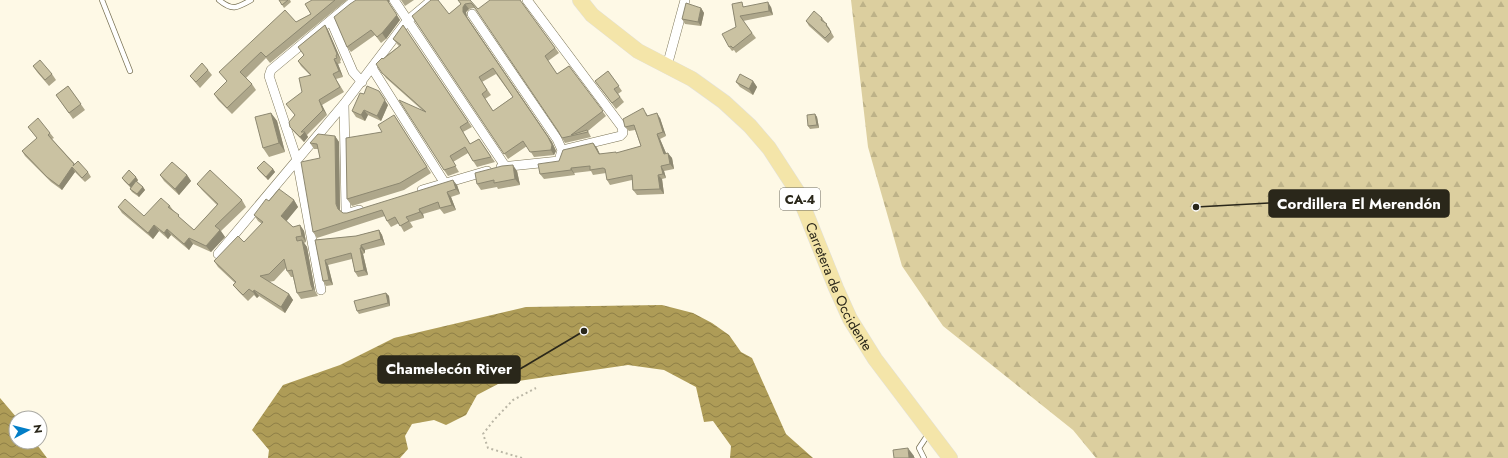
<svg xmlns="http://www.w3.org/2000/svg" width="1508" height="458" viewBox="0 0 1508 458" font-family="Jost,sans-serif">
  <style>
    .forest { fill: url(#forest-firs) }
    .water { fill: url(#water-waves) }
    .lines { fill: none; stroke-linecap: round; stroke-linejoin: round }
    .lane-casing { stroke: #7b7456; stroke-width: 6 }
    .street-casing { stroke: #7b7456; stroke-width: 10 }
    .primary-casing { stroke: #e1e1df; stroke-width: 16 }
    .path { stroke: #bab6a5; stroke-width: 2; stroke-dasharray: 2 3; stroke-linecap: butt }
    .lane { stroke: #fff; stroke-width: 4.5 }
    .street { stroke: #fff; stroke-width: 9 }
    .primary { stroke: #f4e5a9; stroke-width: 15 }
    .wall { fill: #aea78b; fill-rule: evenodd }
    .shaded-wall { fill: #8d8871 }
    .building { fill: #cac2a2; stroke: #8d8871; fill-rule: evenodd }
    .labels { text-anchor: middle; stroke-width: 3; stroke-linejoin: round; paint-order: stroke }
    .shield { fill: #fff; stroke: #6a685f; stroke-width: 1 }
    .shield-label { font-size: 13px; font-weight: bold; fill: #2a271a }
    .street-label { font-size: 14px; fill: #2a271a; stroke: #fff }
    .leader { fill: none; stroke: #2a271a; stroke-width: 1.5 }
    .callout-dot { fill: #2a271a; stroke: #fff; stroke-width: 1.5 }
    .callout { fill: #2a271a; stroke: #2a271a; stroke-width: 1.5 }
    .callout-label { font-size: 15px; text-anchor: middle; font-weight: bold; fill: #fff }
  </style>
  <defs>
    <pattern id="forest-firs" width="22" height="20" patternUnits="userSpaceOnUse"><rect width="22" height="20" fill="#dccf9f"/><path d="M5 1l3.5 6h-7zM16 11l3.5 6h-7z" fill="#bdb288"/></pattern>
    <pattern id="water-waves" width="16" height="10" patternUnits="userSpaceOnUse"><rect width="16" height="10" fill="#ae9c57"/><path d="M0 5q4-4 8 0t8 0" fill="none" stroke="#8e7f47"/></pattern>
  </defs>
  <rect width="100%" height="100%" fill="#fef9e6"/>
  <path class="forest" d="M851 0H1508V458H1096L1073 430 943 326 902 266 868 147Z"/>
  <path class="water" d="M662 305 693 313 712 323 729 335 741 352 752 358 786 434 813 458H730L731 446 713 421 704 422 696 387 664 370 628 365 498 384 477 395 466 415 446 425 434 420 412 424 405 436 408 449 400 458H268L269 450 252 430 283 385 340 365 394 338 526 307Z
    M0 398 17 418 16 442H35L47 458H0Z"/>
  <g class="lines">
    <g class="lane-casing">
      <path id="lane" d="M102 0 130 71
        M219 0C232 11 237 8 251 0
        M924 458 919 448 929 433"/>
    </g>
    <g class="street-casing">
      <path id="street" d="M394 0 505 166
        M527 0 622 127 623 133 620 136 562 150
        M472 14 557 139 562 150 559 161 501 167
        M331 21 353 72 362 82
        M667 66 685 0
        M372 68 444 182
        M344 104 346 210 349 213 359 210
        M422 190 487 171
        M218 254 344 104 407 21 432 0
        M321 290 297 160 269 76 271 70 355 0"/>
    </g>
    <g class="primary-casing">
      <g id="primary">
        <path id="s1" d="M580 0 592 15 638 51 692 79 724 102 750 126 769 148 797 191 836 288 850 319 875 359 950 458"/>
      </g>
    </g>
    <path class="path" d="M522 458 488 448 483 434 494 420 513 400 536 388"/>
    <use href="#lane" class="lane"/>
    <use href="#street" class="street"/>
    <use href="#primary" class="primary"/>
  </g>
  <path class="wall" d="M279 0H290L291 2 284 8Z
    M312 0H347L270 63 266 58 246 78 252 84 256 90 232 114 218 100 214 94 227 81 219 72 296 22 311 14Z
    M401 0H414L405 6Z
    M458 0H470L478 9 522 3 559 53 548 61 557 74 569 66 606 116 588 131 591 137 565 143 562 138 558 131 477 10 474 8 469 9 466 12 467 17 552 142 556 151 554 155 534 157 527 146 508 159 412 16 449 14 461 4ZM496 74 513 97 493 111 485 99 491 95 482 82Z
    M389 3 400 20 386 39 381 43 375 35 351 52 347 47Z
    M732 4 745 7H771L773 15 743 21 756 38 736 53 734 50 732 51 729 47 736 27Z
    M701 8 704 13 701 26 685 24 682 19Z
    M822 18 830 29V30L834 37 828 43 809 26 806 21Z
    M325 25 328 30 341 60 340 61 341 63 338 64 343 77 336 79 344 92 322 105 327 115 307 135 308 137 304 142 294 132 290 127 302 92 310 75 301 66 298 61 304 55 298 47Z
    M403 25 472 127 463 132 470 144 479 139 495 162 477 167 468 153 453 162 459 172 448 176 444 170 422 110 386 78 376 64 399 46 397 44 393 39Z
    M33 66 52 74 56 80 49 86 37 72Z
    M208 70 212 75 200 88 194 81 190 76Z
    M608 71 622 91 618 94 624 102 616 109 595 81Z
    M753 81 757 87 753 95 740 87 736 82Z
    M68 86 85 110 73 119 56 95Z
    M388 105 381 121 368 115 365 121 356 117 352 111Z
    M271 113 277 121 285 152 269 157 263 148Z
    M646 113 648 116 660 118 666 136 660 139 666 153 672 158 674 169 664 171 666 178 662 179 664 194 637 195 633 190 632 180 610 185 607 180 606 173 593 175 591 171 574 173 575 175 544 179 540 174 559 161 593 143 597 148 600 154 617 153 641 146 635 130 629 131 625 127Z
    M815 114 817 117 819 128 810 129 808 126Z
    M394 115 431 173 404 190 352 206 347 199 382 132Z
    M28 127 50 133 54 138 52 139 75 164 88 172 91 177 85 182 75 172 62 190 51 182 25 156 22 151 37 138Z
    M335 136 339 142 340 210 343 213H347L457 185 460 194 451 197 456 210 444 214 440 209 423 214 424 218 410 222 413 227 404 232 399 223 391 227 387 221 385 216 317 238 313 232 320 158 318 149H314L310 143Z
    M257 168 273 169 275 172 268 180 259 171Z
    M517 171 520 185 498 189 497 187 481 190 477 184Z
    M160 175H187L191 181 179 195 164 181Z
    M122 178 138 180 137 182 143 187 145 190 139 197 132 192 130 189 131 188 124 181Z
    M197 184 242 200 246 207 221 231 225 237 211 252 193 244 189 250 171 235 168 239 159 231 153 239 122 213 118 207 144 216 170 206 173 210 182 220 194 230 217 205 202 190Z
    M294 200 298 207 286 221 293 227 300 225 304 231 306 242 304 243 307 247 315 291 318 296 301 299 297 293 293 277H291L287 271 286 268 274 281 269 282 289 294 293 300 285 313 259 296 257 298 254 295 248 301 238 291 233 285 235 283 218 267 214 261 244 242 262 224 258 221 254 215 269 201Z
    M379 230 382 235 385 245 365 250V253L363 254 368 275 358 277 355 272 352 259 328 265 333 285 326 286 323 281 315 240 356 236Z
    M386 293 389 296 390 306 359 314 357 311Z"/>
  <path class="shaded-wall" d="M387 0H389V3L400 20 386 39 382 33Z
    M768 2 771 7 773 15 769 11Z
    M465 4 469 9 466 12 467 17 552 142 556 151 554 155 463 12V7Z
    M701 8 704 13 701 26 698 22Z
    M325 25 328 30 341 60 337 54Z
    M334 59 338 64 343 77 339 71Z
    M753 81 757 87 753 95 749 89Z
    M379 91 388 105 381 121 377 116Z
    M319 100 322 105 327 115 323 110Z
    M364 110 368 115 365 121 361 115Z
    M271 113 277 121 285 152 279 143Z
    M657 113 660 118 666 136 663 132Z
    M815 114 817 117 819 128 817 125Z
    M394 115 398 121 431 173 427 167Z
    M305 132 308 137 304 142 300 137Z
    M657 134 660 139 668 158 664 154Z
    M335 136 339 142 340 210 338 209 336 204Z
    M593 143 597 148 602 159 599 154Z
    M668 153 672 158 674 169 670 164Z
    M513 165 517 171 520 185 515 179Z
    M661 166 664 171 666 178 663 174Z
    M72 167 75 172 62 190 59 186Z
    M571 168 574 173 575 175 571 170Z
    M273 169 275 172 268 180 266 177Z
    M187 175 191 181 179 195 175 189Z
    M658 175 662 179 664 194 660 189Z
    M136 177 138 180 131 188 129 185Z
    M453 180 457 185 460 194 456 189Z
    M143 187 145 190 139 197 137 194Z
    M447 192 451 197 456 210 452 205Z
    M294 200 298 207 285 223 281 216Z
    M419 209 423 214 424 218 420 212Z
    M154 225 159 231 153 239 148 233Z
    M300 225 304 231 306 242 302 236Z
    M167 229 171 235 168 239 164 233Z
    M220 230 225 237 211 252 206 246Z
    M379 230 382 235 385 245 381 239Z
    M189 238 193 244 189 250 184 244Z
    M302 240 307 247 315 291 318 296 311 285Z
    M361 245 365 250V253L361 248Z
    M360 248 363 254 368 275 364 270Z
    M325 260 328 265 333 285 329 280Z
    M254 290 259 296 257 298 253 292Z
    M386 293 389 296 390 306 388 303Z
    M289 294 293 300 285 313 281 307Z
    M908 448 914 456V458H909Z"/>
  <path class="building" d="M279 0H288L282 5Z
    M312 0H335L266 57 261 52 240 72 252 84 227 108 214 94 227 81 219 72 285 10 296 22 311 14 305 4Z
    M356 0H387L397 15 382 33 377 37 371 30 347 47 334 17 350 4Z
    M431 0H438L449 14 461 4 458 0H470L478 9 490 0H520L555 48 545 56 557 74 569 66 603 111 571 135 587 130 588 132 562 138 558 131 473 5 471 3 465 4 463 7V12L548 137 552 145 551 150 530 152 523 141 504 154 412 16ZM493 68 513 97 493 111 482 94 487 90 479 77Z
    M742 2 743 7 768 2 769 11 740 16 752 33 733 48 731 46 729 47 722 34 736 27 732 4Z
    M686 3 701 8 698 22 682 19Z
    M814 11 822 18 821 20 827 24 826 25 831 32 825 38 806 21Z
    M325 25 337 54 336 56 337 58 334 59 339 71 333 74 340 87 319 100 323 110 301 132H305L300 137 290 127 289 122 295 115 286 104 302 92 299 78 311 75 298 61 304 55 298 47Z
    M403 25 468 122 460 127 470 144 479 139 491 157 473 161 465 147 450 156 456 166 444 170 399 100 426 112 382 73 376 64 382 58 383 59 401 45 393 39Z
    M40 60 52 74 45 80 33 66Z
    M202 63 208 70 196 82 190 76Z
    M608 71 619 86 614 89 620 97 612 103 595 81Z
    M740 74 753 81 749 89 736 82Z
    M68 86 81 104 69 113 56 95Z
    M367 86 379 91 385 100 377 116 364 110 361 115 352 111 360 93 364 94Z
    M643 108 647 116 657 113 663 132 657 134 664 154 668 153 670 164 661 166 663 174 658 175 660 189 633 190 632 175 607 180 605 169 603 168 590 170V166L571 168V170L540 174 538 164 559 161 563 150 593 143 599 154 616 152V153L641 146 634 125 625 127 623 119Z
    M271 113 279 143 263 148 255 117Z
    M815 114 817 125 808 126 807 115Z
    M394 115 427 167 400 183 347 199 346 138 382 132 378 125Z
    M38 118 50 133 48 135 74 164 73 166 78 161 88 172 82 178 72 167 59 186 47 177 22 151 37 138 28 127Z
    M318 134 335 136 336 204 338 209 343 213H347L453 180 456 189 447 192 452 205 440 208 438 202 419 209 420 212 406 217 409 221 400 226 395 217 387 221 382 210 313 232 301 162 320 158 317 144 310 143Z
    M264 161 273 169 266 177 257 168Z
    M172 162 187 175 175 189 160 175Z
    M513 165 515 179 494 183V180L477 184 475 173 502 166Z
    M129 170 136 177 129 185 122 178Z
    M210 170 242 200 215 226 220 230 206 246 189 238 184 244 167 229 164 233 154 225 148 233 118 207 125 199 144 216 161 198 170 206 168 207 179 215 178 216 194 230 218 204 197 184Z
    M136 181 143 187 137 194 130 189Z
    M279 189 294 200 281 216 293 227 300 225 302 236 296 237 297 241 302 240 311 285 313 290 297 293 292 270 287 271 284 259 269 274 260 276 289 294 281 307 254 290 253 292 249 289 243 295 233 285 236 282 214 261 238 236 244 242 263 222 254 215 266 199 269 201Z
    M379 230 381 239 361 245V248H360L364 270 355 272 351 253 325 260 329 280 323 281 315 240 356 236Z
    M386 293 388 303 357 311 354 301Z
    M908 448 909 458 914 457V458H894L893 450Z"/>
  <g class="labels">
    <rect class="shield" x="780" y="188" width="40" height="22" rx="3"/>
    <g class="shield-label">
      <text x="800" y="204">CA-4</text>
    </g>
    <g class="street-label">
      <text dy="5" stroke="none"><textPath href="#s1" startOffset="398">Carretera de Occidente</textPath></text>
    </g>
  </g>
  <path class="leader" d="M1196 207L1269 203M584 331L520 369"/>
  <g class="callout-dot">
    <circle cx="1196" cy="207" r="4"/>
    <circle cx="584" cy="331" r="4"/>
  </g>
  <g class="callout">
    <rect x="1269" y="190" width="180" height="27" rx="4"/>
    <rect x="378" y="356" width="142" height="27" rx="4"/>
  </g>
  <g class="callout-label">
    <text x="1359" y="209">Cordillera El Merendón</text>
    <text x="449" y="374">Chamelecón River</text>
  </g>
  <g transform="translate(28 430) rotate(83)"><circle r="19" fill="#ffffff" stroke="#aaa9a3"/>
  <path d="M0-3L7 15L0 10L-7 15Z" fill="#027ec7"/>
  <text y="-6" font-size="11" font-weight="bold" text-anchor="middle" fill="#2a271a">N</text>
  </g>
</svg>
